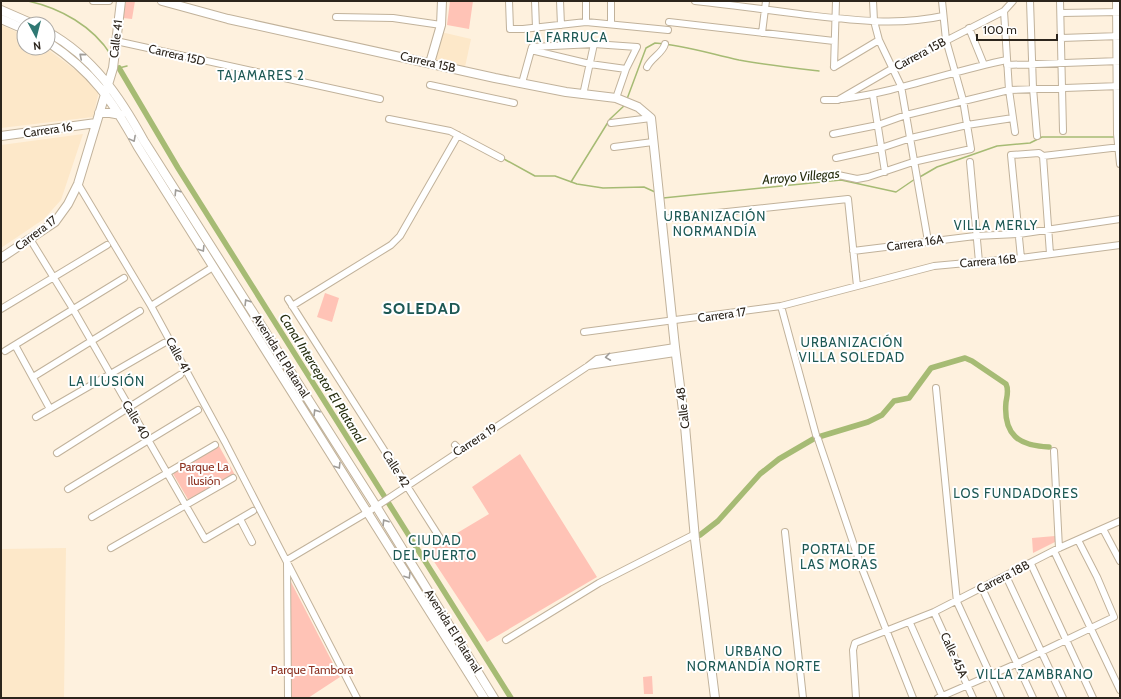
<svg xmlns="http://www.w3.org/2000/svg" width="1121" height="699" viewBox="0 0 1121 699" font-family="Cabin,sans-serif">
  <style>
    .built { fill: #fde8c9 }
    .green { fill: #ffc3b6 }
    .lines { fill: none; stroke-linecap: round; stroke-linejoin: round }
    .stream { stroke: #a6bb74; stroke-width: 1.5 }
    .canal { stroke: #a6bb74; stroke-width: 5.5 }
    .street-casing { stroke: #c1b29b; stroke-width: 8 }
    .secondary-casing { stroke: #c1b29b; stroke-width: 10 }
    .street { stroke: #fff; stroke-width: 6 }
    .secondary { stroke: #fff; stroke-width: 8 }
    .oneway { stroke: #a09d99 }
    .labels { text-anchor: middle; stroke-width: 4; stroke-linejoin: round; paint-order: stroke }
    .street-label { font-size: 12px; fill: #2c251c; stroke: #fff }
    .park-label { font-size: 12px; fill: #8d3221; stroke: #fff }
    .neighbourhood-label { font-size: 13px; letter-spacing: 1px; fill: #1d5854; stroke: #fff }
    .water-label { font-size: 13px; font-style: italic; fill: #262e0f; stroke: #fff }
    .district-label { font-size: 16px; font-weight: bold; letter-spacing: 1px; fill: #1d5854; stroke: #fff }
  </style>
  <rect width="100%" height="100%" fill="#fef1de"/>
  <path class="built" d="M1 25 24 35V48H46L81 74 99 91 93 117 1 128Z
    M441 32 471 39 465 67 433 60Z
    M83 134 61 200 44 219 1 248V145Z
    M66 548 64 698H1V549Z"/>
  <path class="green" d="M126 1H135L132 19 123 18Z
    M450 1H473L469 29 447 25Z
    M325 293 339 298 332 322 317 317Z
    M219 446 235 475 189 501 172 472Z
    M520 454 597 577 487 642 427 551 489 514 472 487Z
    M1055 536V542L1033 553 1032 538Z
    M291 582 340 677 308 698H291L289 605Z
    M652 676 653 694H644L643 677Z"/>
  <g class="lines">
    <path class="stream" d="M28 1C60 8 93 26 111 55
      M117 65 119 68 127 66
      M627 99 646 48 655 43C684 45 711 54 739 60 766 65 793 68 819 71
      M504 159 535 176H555L577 184 603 188 644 187 655 192
      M918 178 937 167 997 146 1030 143 1042 137H1116
      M571 182 610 119 626 104
      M663 198 841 180 896 192 915 179"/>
    <path class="canal" d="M119 68 178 168 511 698
      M700 535 718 521 760 474 779 459 815 438 868 422 882 415 894 401 909 398 931 368 965 358 972 361 1006 384C1009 390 1007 396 1006 402 1003 435 1019 446 1049 447"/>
    <g class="street-casing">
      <path id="street" d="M93 1H109
        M509 1 510 29H523L586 22 668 30
        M535 1 536 28
        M560 1 561 25
        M611 1V24
        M695 1C732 5 769 10 807 15 851 20 898 26 943 16
        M873 1 874 21 879 40 901 86 928 241
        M1030 1 1033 88 1037 136
        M1060 1 1063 131
        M1116 1 1117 134 1120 164
        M1004 11 1009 90 1015 132
        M1061 13 1120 12
        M336 17 393 18 441 25
        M586 22V1
        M669 22 834 41
        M969 28 984 65
        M762 33 766 1
        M1061 38 1120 36
        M116 41 380 99
        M531 50 590 64 626 69
        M1007 65 1120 61
        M647 67C651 58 663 53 665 44
        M834 67 836 1
        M834 67 879 40
        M522 83 532 47 594 44 637 47 626 69 616 98
        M430 85 514 103
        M583 95 594 44
        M873 95 885 172
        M842 99C898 92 951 71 1007 60
        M824 100H838L893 68 1004 11 1013 1
        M389 119 450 131 501 158
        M611 123 651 118
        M833 134 878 125 906 115 1009 90 1120 86
        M614 147 653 142
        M1043 156 1050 254
        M836 158 881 148 911 138 967 125 1013 118
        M970 162 979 262
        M838 175 857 179 868 177 913 162 971 149 963 100 946 40 942 1
        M78 184 151 306 225 442 357 698
        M661 219 848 199 857 286
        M30 239 73 309 205 539 253 511
        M853 251 975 236 1019 234 1120 219
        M1021 258 1011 155 1039 153 1043 156 1120 147
        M288 299 440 538
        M151 306 213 267
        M292 306 391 245 400 236 458 135
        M781 306 816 435
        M1 309 107 245
        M584 332 781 306 934 266 1021 258 1120 245
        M15 345 50 409
        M5 351 124 278
        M588 366 597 359 675 347
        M33 377 140 311
        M936 388 957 602 1001 698
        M36 417 164 343
        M818 439 861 566 913 698
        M455 445 456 446
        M1054 451 1059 548
        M57 453 180 375
        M68 489 198 410
        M92 517 215 445
        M240 519 252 542
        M1103 529 1120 561
        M785 532 803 698
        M111 548 233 478
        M1054 551 1120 690
        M287 560 368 512 588 366 675 353
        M287 562 288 698
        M1031 564 1093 698
        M1006 576 1063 698
        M982 588 1033 698
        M934 612 973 698
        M910 623 943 698
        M506 640 599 583 695 534
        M856 698 853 650 855 643 934 612 1059 548 1120 521
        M938 698 1016 664 1114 617 1097 577 1078 540"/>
    </g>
    <g class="secondary-casing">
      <path id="secondary" d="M162 1 228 19 495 78 566 92 616 98 638 107 651 118 675 347 685 426 695 539 715 698
        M1 10 33 24
        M1 19 24 29
        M48 32C93 57 120 97 144 141L376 506 494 698
        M48 42C93 72 112 100 138 147L484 698
        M430 63 441 25 442 1
        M99 113H110L121 115
        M1 136 96 123
        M1 258 55 222 68 204 78 184 113 68 121 1"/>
    </g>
    <use href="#street" class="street"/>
    <use href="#secondary" class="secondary"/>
  </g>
  <defs><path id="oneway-chevron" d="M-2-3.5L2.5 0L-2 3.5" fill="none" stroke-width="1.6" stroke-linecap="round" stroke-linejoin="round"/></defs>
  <g class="oneway">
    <use href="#oneway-chevron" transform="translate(82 56) rotate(-140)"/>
    <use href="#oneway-chevron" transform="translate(133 139) rotate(62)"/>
    <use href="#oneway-chevron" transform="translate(177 192) rotate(-123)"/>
    <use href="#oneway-chevron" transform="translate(202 249) rotate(58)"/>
    <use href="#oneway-chevron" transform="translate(247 302) rotate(-122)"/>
    <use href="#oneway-chevron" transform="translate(608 357) rotate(172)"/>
    <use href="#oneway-chevron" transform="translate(316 412) rotate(-122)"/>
    <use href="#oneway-chevron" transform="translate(338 466) rotate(58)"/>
    <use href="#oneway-chevron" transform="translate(385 522) rotate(-122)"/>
    <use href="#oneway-chevron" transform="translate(408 576) rotate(58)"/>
  </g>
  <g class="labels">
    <g class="street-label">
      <text transform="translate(116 39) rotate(-83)" y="4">Calle 41</text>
      <text transform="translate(920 54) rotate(-28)" y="4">Carrera 15B</text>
      <text transform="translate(177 55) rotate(13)" y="4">Carrera 15D</text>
      <text transform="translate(428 62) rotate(13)" y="4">Carrera 15B</text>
      <text transform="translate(48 130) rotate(-8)" y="4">Carrera 16</text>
      <text transform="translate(36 233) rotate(-37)" y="4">Carrera 17</text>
      <text transform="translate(915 243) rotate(-8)" y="4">Carrera 16A</text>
      <text transform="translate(988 261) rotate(-5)" y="4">Carrera 16B</text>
      <text transform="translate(722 315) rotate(-8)" y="4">Carrera 17</text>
      <text transform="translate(178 355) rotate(62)" y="4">Calle 41</text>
      <text transform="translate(281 356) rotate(58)" y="4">Avenida El Platanal</text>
      <text transform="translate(683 408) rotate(-97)" y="4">Calle 48</text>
      <text transform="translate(136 420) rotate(60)" y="4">Calle 40</text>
      <text transform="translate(475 440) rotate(-33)" y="4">Carrera 19</text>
      <text transform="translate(396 469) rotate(58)" y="4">Calle 42</text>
      <text transform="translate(1003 577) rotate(-27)" y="4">Carrera 18B</text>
      <text transform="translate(453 631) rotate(58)" y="4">Avenida El Platanal</text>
      <text transform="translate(954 655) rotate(65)" y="4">Calle 45A</text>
    </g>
    <g class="park-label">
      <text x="204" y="471">Parque La<tspan x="204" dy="14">Ilusión</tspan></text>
      <text x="312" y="674">Parque Tambora</text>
    </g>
    <g class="neighbourhood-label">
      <text x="567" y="42">LA FARRUCA</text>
      <text x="261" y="80">TAJAMARES 2</text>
      <text x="715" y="221">URBANIZACIÓN<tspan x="715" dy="15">NORMANDÍA</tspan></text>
      <text x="996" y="230">VILLA MERLY</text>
      <text x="852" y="347">URBANIZACIÓN<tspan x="852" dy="15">VILLA SOLEDAD</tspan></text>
      <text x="107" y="386">LA ILUSIÓN</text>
      <text x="1016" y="498">LOS FUNDADORES</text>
      <text x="435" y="545">CIUDAD<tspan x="435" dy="15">DEL PUERTO</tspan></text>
      <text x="839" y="554">PORTAL DE<tspan x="839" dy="15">LAS MORAS</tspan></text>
      <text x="754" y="656">URBANO<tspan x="754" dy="15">NORMANDÍA NORTE</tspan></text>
      <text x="1035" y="679">VILLA ZAMBRANO</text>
    </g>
    <g class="water-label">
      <text transform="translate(801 176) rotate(-5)" y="5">Arroyo Villegas</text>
      <text transform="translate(323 378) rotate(58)" y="5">Canal Interceptor El Platanal</text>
    </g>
    <g class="district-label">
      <text x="422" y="314">SOLEDAD</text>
    </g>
  </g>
  <rect width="1121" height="699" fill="none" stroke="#2c251c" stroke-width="4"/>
  <g transform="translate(36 36) rotate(173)"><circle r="19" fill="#ffffff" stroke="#aba8a4"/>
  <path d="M0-3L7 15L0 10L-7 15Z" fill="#2f7873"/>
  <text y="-6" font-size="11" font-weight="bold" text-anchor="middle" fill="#2c251c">N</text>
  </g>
  <path d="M977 34v6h80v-6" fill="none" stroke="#2c251c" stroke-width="2"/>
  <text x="983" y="34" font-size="12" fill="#2c251c" stroke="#ffffff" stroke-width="3" paint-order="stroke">100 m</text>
</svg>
